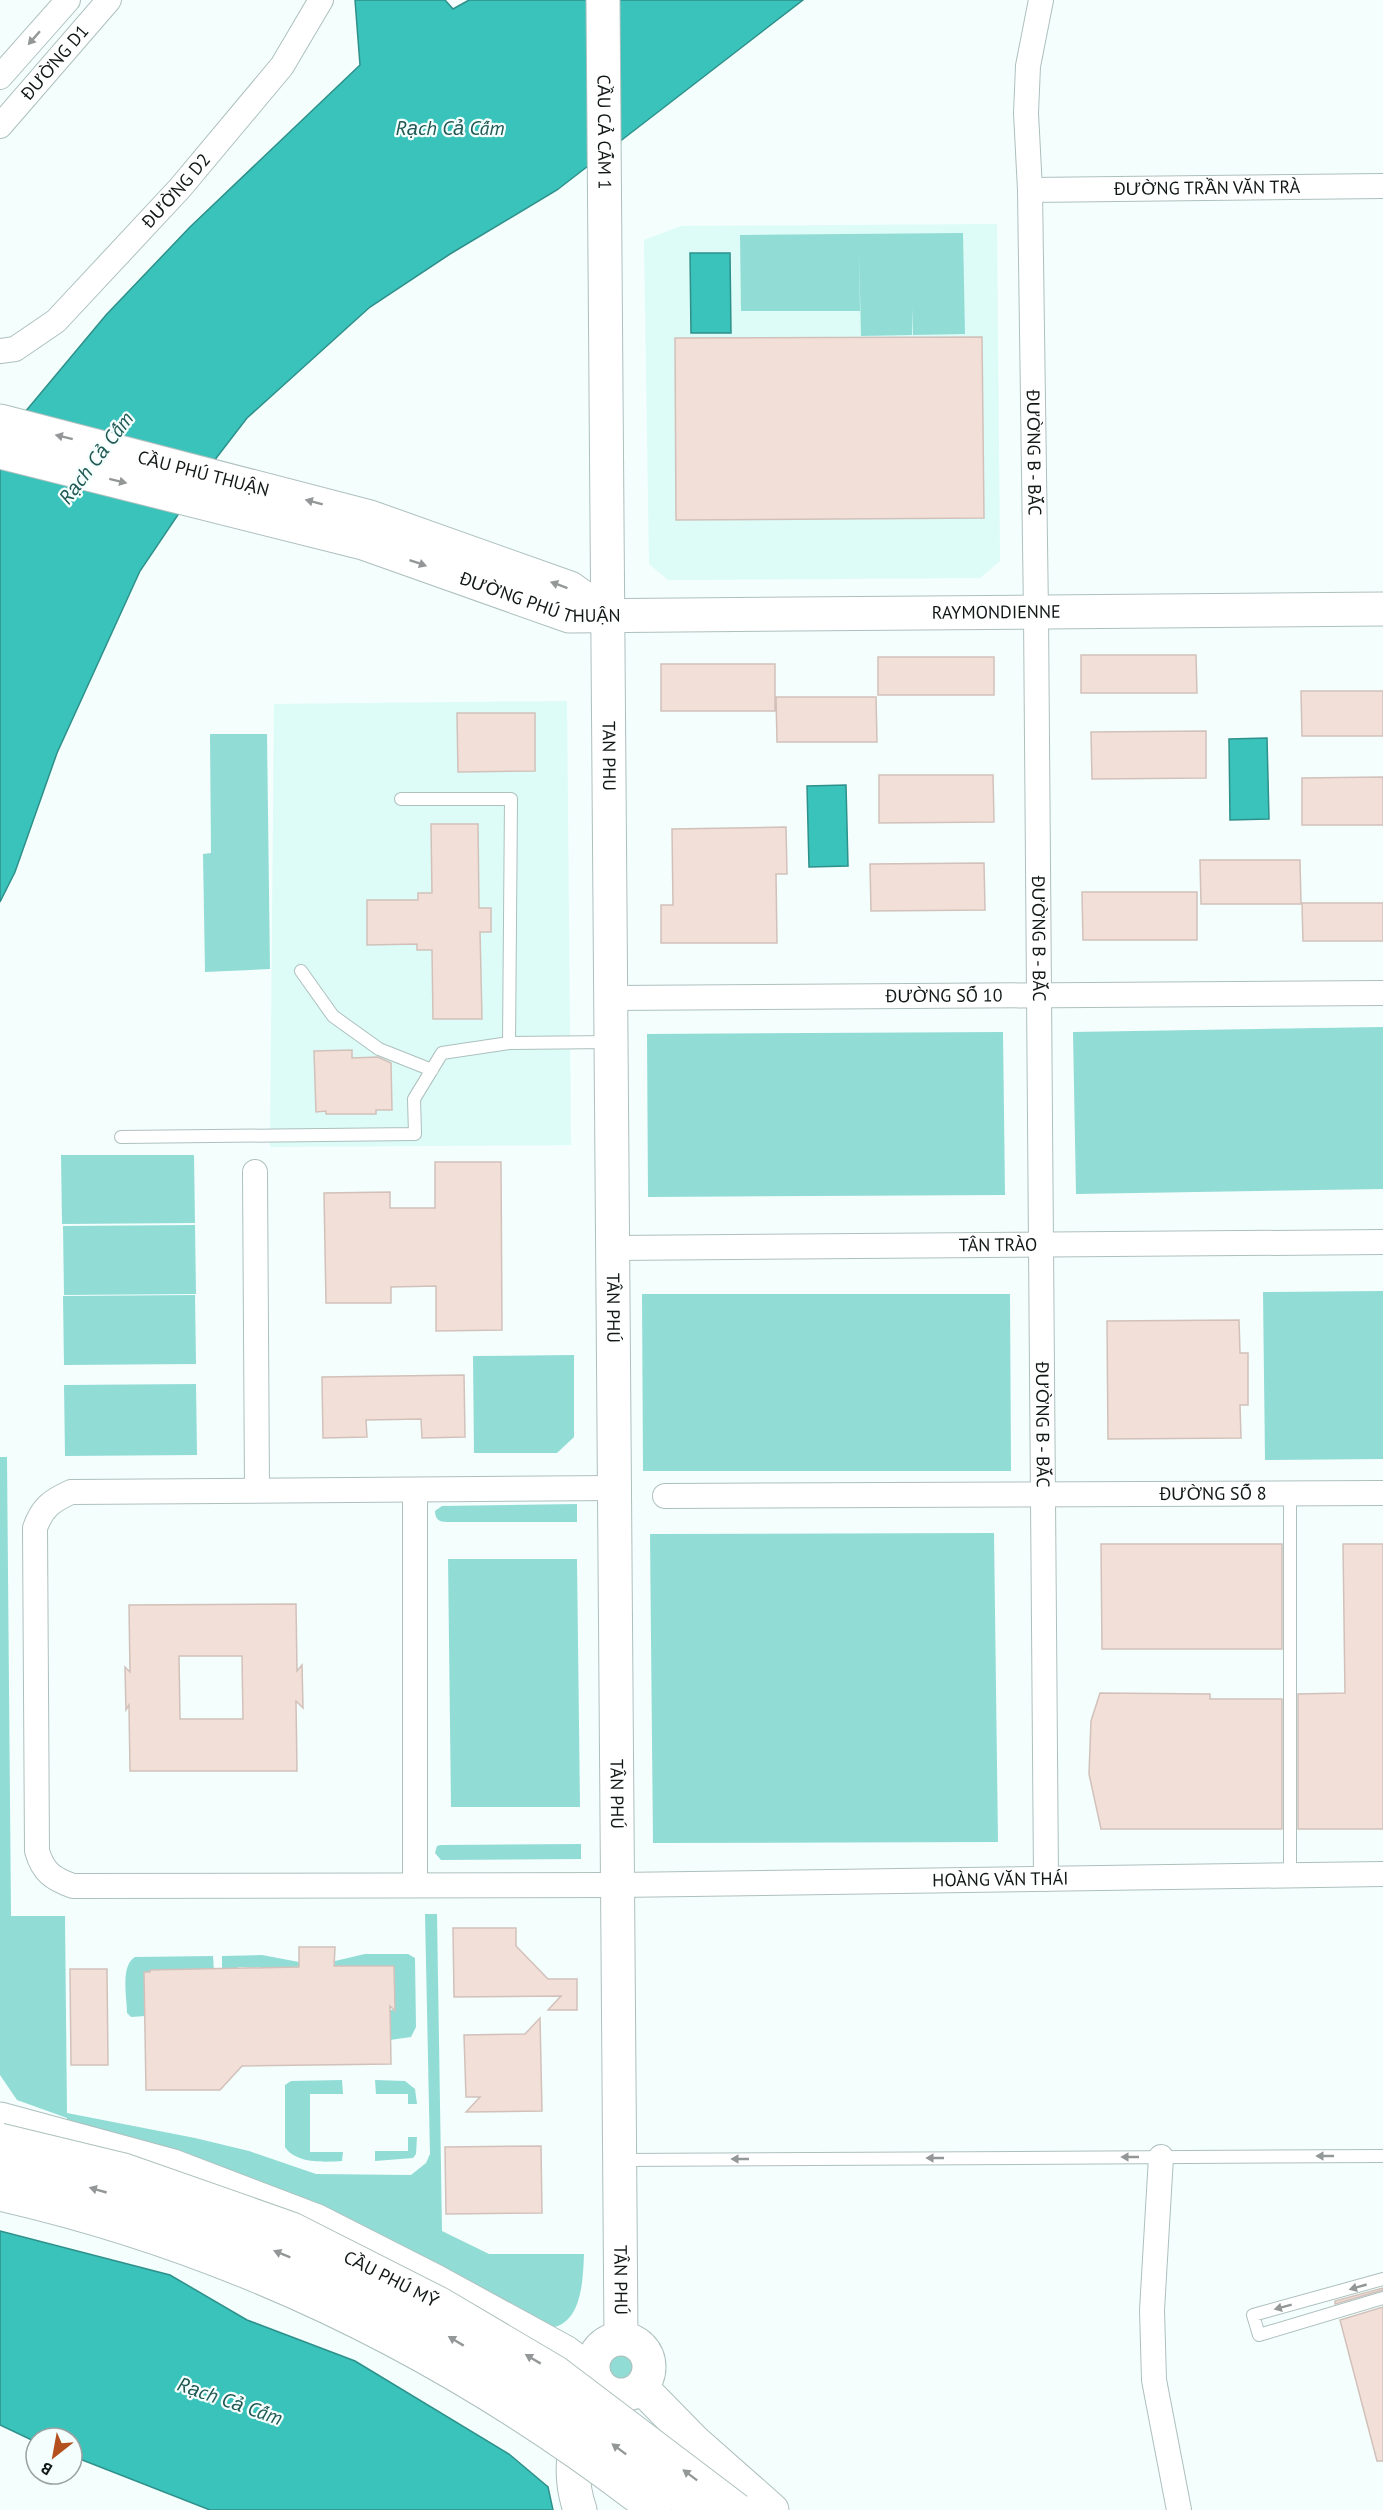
<svg xmlns="http://www.w3.org/2000/svg" width="1383" height="2510" viewBox="0 0 1383 2510" font-family="'PT Sans',sans-serif">
  <style>
    .built { fill: #ddfbf7 }
    .green { fill: #92dcd6 }
    .water { fill: #3ac3bb; stroke: #2e908a; stroke-width: 1.5 }
    .building { fill: #f2e0d8; stroke: #d1c1ba; stroke-width: 1.5; fill-rule: evenodd }
    .lines { fill: none; stroke-linecap: round; stroke-linejoin: round }
    .lane-casing { stroke: #adc0be; stroke-width: 14 }
    .street-casing { stroke: #adc0be; stroke-width: 26 }
    .secondary-casing { stroke: #adc0be; stroke-width: 35 }
    .primary-casing { stroke: #adc0be; stroke-width: 35 }
    .lane { stroke: #fff; stroke-width: 12 }
    .street { stroke: #fff; stroke-width: 24 }
    .secondary { stroke: #fff; stroke-width: 33 }
    .primary { stroke: #fff; stroke-width: 33 }
    .primary-bridge-casing { stroke: #adc0be; stroke-width: 35; stroke-linecap: butt }
    .highway-bridge-casing { stroke: #adc0be; stroke-width: 35; stroke-linecap: butt }
    .primary-bridge { stroke: #fff; stroke-width: 33 }
    .highway-bridge { stroke: #fff; stroke-width: 33 }
    .oneway { fill: #949797 }
    .labels { text-anchor: middle; stroke-width: 4.5; stroke-linejoin: round; paint-order: stroke }
    .street-label { font-size: 18px; fill: #111817; stroke: #f3fefd }
    .water-label { font-size: 20px; font-style: italic; fill: #205854; stroke: #f3fefd }
  </style>
  <rect width="100%" height="100%" fill="#f3fefd"/>
  <path class="built" d="M997 224 1000 561 980 578 668 580 649 564 644 240 681 226Z
    M567 701 571 1145 270 1147 274 704Z"/>
  <path class="green" d="M963 233 965 334 913 335 912 308V335L861 336 859 249 860 311H741L740 235Z
    M210 734H267L270 969 205 972 203 854 211 853Z
    M1383 1027V1189L1076 1194 1073 1032Z
    M1003 1032 1005 1195 648 1197 647 1034Z
    M61 1155H194L195 1223 62 1224Z
    M195 1225 196 1294 64 1295 63 1226Z
    M1383 1291V1459L1265 1460 1263 1292Z
    M642 1294H1010L1011 1471H643Z
    M195 1295 196 1364 64 1365 63 1296Z
    M574 1355V1437L557 1453H474L473 1356Z
    M196 1384 197 1455 65 1456 64 1385Z
    M0 1457H7L11 1916H65L67 2113 195 2138 249 2151 316 2174 411 2175 426 2163 430 2154 425 1914H437L442 2231 489 2254H584C583 2280 582 2327 547 2328L67 2125V2118L17 2100 0 2075Z
    M577 1504V1522H447C439 1522 435 1519 435 1511L442 1506Z
    M994 1533 998 1842 653 1843 650 1534Z
    M448 1559H577L580 1807H451Z
    M581 1844V1859L441 1860 435 1853 437 1846 441 1845Z
    M365 1954H408L415 1958 416 2027 411 2037 390 2040V2010H395L394 1966H335V1961Z
    M213 1956 214 1972 205 1969 152 1970V1972H144L145 2016 131 2017 127 2013C127 1997 120 1966 135 1957Z
    M222 1956 262 1955 299 1962V1967H238V1983H222Z
    M342 2080 343 2094H310V2152H343L342 2161C325 2162 296 2164 285 2147V2085L291 2081Z
    M375 2080 405 2081 415 2089 417 2104H408V2094H376Z
    M408 2137H417L416 2154 413 2158 375 2161V2151H408Z
    M604 2366a18 18 0 1 1 36 0a18 18 0 1 1-36 0Z"/>
  <path class="water" d="M355 0H445L453 9 469 0H803L557 190 450 254 370 307 247 418 217 457 140 571 57 753 15 872 0 902V442L106 315 190 227 360 65Z
    M690 253H730L731 333H691Z
    M1267 738 1269 819 1230 820 1229 739Z
    M846 785 848 866 809 867 807 786Z
    M0 2231 170 2275 247 2320 355 2361 509 2454 548 2487 553 2510H210L72 2456V2438H36V2442L0 2425Z"/>
  <path class="building" d="M982 337 984 518 676 520 675 338Z
    M1081 655H1196L1197 693H1081Z
    M878 657H994V695H878Z
    M661 664H775V711H661Z
    M1301 691H1383V736H1302Z
    M776 697H876L877 742H777Z
    M457 713H535V771L458 772Z
    M1206 731V778L1092 779 1091 732Z
    M879 775H993L994 822 879 823Z
    M1383 777V825H1302V778Z
    M431 824H478L479 908H491V932H480L482 1019H433L432 950H417V944L367 945V900H418V893H432Z
    M786 827 787 874H776L777 943H661V905H673L672 829Z
    M1200 860H1300L1301 904H1201Z
    M984 863 985 910 871 911 870 864Z
    M1082 892H1197V940H1083Z
    M1302 903H1383V941H1303Z
    M352 1050V1058L378 1057 391 1063 392 1110H376V1114H326V1111L316 1112 314 1051Z
    M435 1162H501L502 1330 436 1331V1286L391 1287V1303H326L324 1193 390 1192V1208H435Z
    M1239 1320 1240 1353H1248V1405H1240L1241 1438 1108 1439 1107 1321Z
    M464 1375 465 1437 422 1438 421 1419 366 1420 367 1437 323 1438 322 1377Z
    M1101 1544H1282V1649H1102Z
    M1343 1544H1383V1829H1298V1694L1345 1693Z
    M296 1604 297 1671 302 1665 303 1708 296 1701 297 1771H130L129 1705 126 1710 125 1667 130 1672 129 1605ZM179 1656H242L243 1719H180Z
    M1100 1693 1210 1694V1699H1282V1829H1101L1089 1774 1091 1721Z
    M453 1928H516V1946L548 1979H577V2010H548L561 1996 454 1997Z
    M299 1947H335L334 1966H394L395 2011 390 2006 391 2064 242 2066 220 2090H146L144 1972H150V1970L299 1967Z
    M70 1969H107L108 2065H71Z
    M540 2018 542 2111 466 2112 480 2097H466L464 2035 525 2034Z
    M541 2146 542 2213 446 2214 445 2147Z
    M1383 2288V2290L1335 2304V2301Z
    M1383 2307V2461H1377L1340 2320Z"/>
  <g class="lines">
    <g class="lane-casing">
      <path id="lane" d="M401 799H511L509 1043
        M301 971 333 1016 379 1049 432 1070
        M121 1137 415 1134 414 1099 442 1053 509 1043 611 1042
        M1290 1875V1494
        M622 2160 1383 2156
        M1383 2279 1253 2315 1259 2335 1383 2298"/>
    </g>
    <g class="street-casing">
      <g id="street">
        <path id="s1" d="M1041 0 1028 66 1026 113 1030 190 1036 613 1046 1879"/>
        <path d="M0 77 68 0"/>
        <path id="s2" d="M0 126 109 0"/>
        <path id="s3" d="M1030 190 1383 186"/>
        <path id="s4" d="M0 351 15 349 56 321 180 188 282 66 321 0"/>
        <path id="s5" d="M612 998 1383 993"/>
        <path d="M255 1172 257 1489"/>
        <path id="s6" d="M614 1248 1383 1242"/>
        <path id="s7" d="M615 1488 71 1492C51 1501 42 1508 35 1528L37 1851C43 1872 53 1879 73 1886L618 1885 1383 1874"/>
        <path id="s8" d="M665 1496 1383 1493"/>
        <path d="M415 1883V1490"/>
        <path d="M1161 2157 1152 2310 1154 2380 1179 2510"/>
      </g>
    </g>
    <g class="secondary-casing">
      <g id="secondary">
        <path id="s9" d="M603 0 621 2338"/>
        <path id="s10" d="M0 421 370 517 570 588 608 615"/>
        <path id="s11" d="M0 452 363 543 569 616 1383 609"/>
        <path d="M0 2119 173 2166 317 2221 435 2281 565 2352 593 2373"/>
      </g>
    </g>
    <g class="primary-casing">
      <path id="primary" d="M593 2367a28 28 0 1 1 56 0a28 28 0 1 1-56 0Z
        M641 2387 694 2441 772 2510
        M579 2427C572 2457 570 2481 580 2510"/>
    </g>
    <use href="#lane" class="lane"/>
    <use href="#street" class="street"/>
    <use href="#secondary" class="secondary"/>
    <use href="#primary" class="primary"/>
    <g class="primary-bridge-casing">
      <g id="primary-bridge">
        <path id="s12" d="M0 2140 124 2170 292 2229 440 2304 555 2372 737 2510"/>
      </g>
    </g>
    <g class="highway-bridge-casing">
      <path id="highway-bridge" d="M0 2165C147 2198 293 2248 425 2322 521 2376 613 2442 699 2510
        M0 2194C241 2249 460 2358 655 2510"/>
    </g>
    <use href="#primary-bridge" class="primary-bridge"/>
    <use href="#highway-bridge" class="highway-bridge"/>
  </g>
  <defs><path id="oneway-solid" d="M-6-.8H1V-3.2L6.5 0L1 3.2V.8H-6Z" transform="scale(1.5)"/></defs>
  <g class="oneway">
    <use href="#oneway-solid" transform="translate(34 38) rotate(131)"/>
    <use href="#oneway-solid" transform="translate(64 437) rotate(-166)"/>
    <use href="#oneway-solid" transform="translate(118 481) rotate(14)"/>
    <use href="#oneway-solid" transform="translate(314 502) rotate(-165)"/>
    <use href="#oneway-solid" transform="translate(418 563) rotate(19)"/>
    <use href="#oneway-solid" transform="translate(559 585) rotate(-160)"/>
    <use href="#oneway-solid" transform="translate(1325 2156) rotate(180)"/>
    <use href="#oneway-solid" transform="translate(1130 2157) rotate(180)"/>
    <use href="#oneway-solid" transform="translate(935 2158) rotate(180)"/>
    <use href="#oneway-solid" transform="translate(740 2159) rotate(180)"/>
    <use href="#oneway-solid" transform="translate(98 2190) rotate(-164)"/>
    <use href="#oneway-solid" transform="translate(282 2254) rotate(-158)"/>
    <use href="#oneway-solid" transform="translate(1358 2287) rotate(164)"/>
    <use href="#oneway-solid" transform="translate(1283 2307) rotate(165)"/>
    <use href="#oneway-solid" transform="translate(456 2341) rotate(-149)"/>
    <use href="#oneway-solid" transform="translate(533 2359) rotate(-149)"/>
    <use href="#oneway-solid" transform="translate(619 2449) rotate(-143)"/>
    <use href="#oneway-solid" transform="translate(690 2475) rotate(-143)"/>
  </g>
  <g class="labels">
    <g class="street-label">
      <text dy="6" stroke="none"><textPath href="#s2" startOffset="84">ĐƯỜNG D1</textPath></text>
      <text dy="6" stroke="none"><textPath href="#s9" startOffset="132">CẦU CẢ CẤM 1</textPath></text>
      <text dy="6" stroke="none"><textPath href="#s3" startOffset="177">ĐƯỜNG TRẦN VĂN TRÀ</textPath></text>
      <text dy="6" stroke="none"><textPath href="#s4" startOffset="242">ĐƯỜNG D2</textPath></text>
      <text dy="6" stroke="none"><textPath href="#s1" startOffset="454">ĐƯỜNG B - BẮC</textPath></text>
      <text dy="6" stroke="none"><textPath href="#s10" startOffset="210">CẦU PHÚ THUẬN</textPath></text>
      <text dy="6" stroke="none"><textPath href="#s11" startOffset="561">ĐƯỜNG PHÚ THUẬN</textPath></text>
      <text dy="6" stroke="none"><textPath href="#s11" startOffset="1020">RAYMONDIENNE</textPath></text>
      <text dy="6" stroke="none"><textPath href="#s9" startOffset="756">TAN PHU</textPath></text>
      <text dy="6" stroke="none"><textPath href="#s1" startOffset="940">ĐƯỜNG B - BẮC</textPath></text>
      <text dy="6" stroke="none"><textPath href="#s5" startOffset="332">ĐƯỜNG SỐ 10</textPath></text>
      <text dy="6" stroke="none"><textPath href="#s6" startOffset="384">TÂN TRÀO</textPath></text>
      <text dy="6" stroke="none"><textPath href="#s9" startOffset="1308">TÂN PHÚ</textPath></text>
      <text dy="6" stroke="none"><textPath href="#s1" startOffset="1426">ĐƯỜNG B - BẮC</textPath></text>
      <text dy="6" stroke="none"><textPath href="#s8" startOffset="548">ĐƯỜNG SỐ 8</textPath></text>
      <text dy="6" stroke="none"><textPath href="#s9" startOffset="1794">TÂN PHÚ</textPath></text>
      <text dy="6" stroke="none"><textPath href="#s7" startOffset="1900">HOÀNG VĂN THÁI</textPath></text>
      <text dy="6" stroke="none"><textPath href="#s12" startOffset="417">CẦU PHÚ MỸ</textPath></text>
      <text dy="6" stroke="none"><textPath href="#s9" startOffset="2280">TÂN PHÚ</textPath></text>
    </g>
    <g class="water-label">
      <text x="450" y="135">Rạch Cả Cấm</text>
      <text transform="translate(96 458) rotate(-53)" y="7">Rạch Cả Cấm</text>
      <text transform="translate(230 2401) rotate(19)" y="7">Rạch Cả Cấm</text>
    </g>
  </g>
  <g transform="translate(54 2456) rotate(211)"><circle r="28" fill="#f3fefd" stroke="#99a2a1" stroke-width="1.5"/>
  <path d="M0-4.5L10 22L0 15L-10 22Z" fill="#b4501d"/>
  <text y="-9" font-size="16" font-weight="bold" text-anchor="middle" fill="#111817">B</text>
  </g>
</svg>
